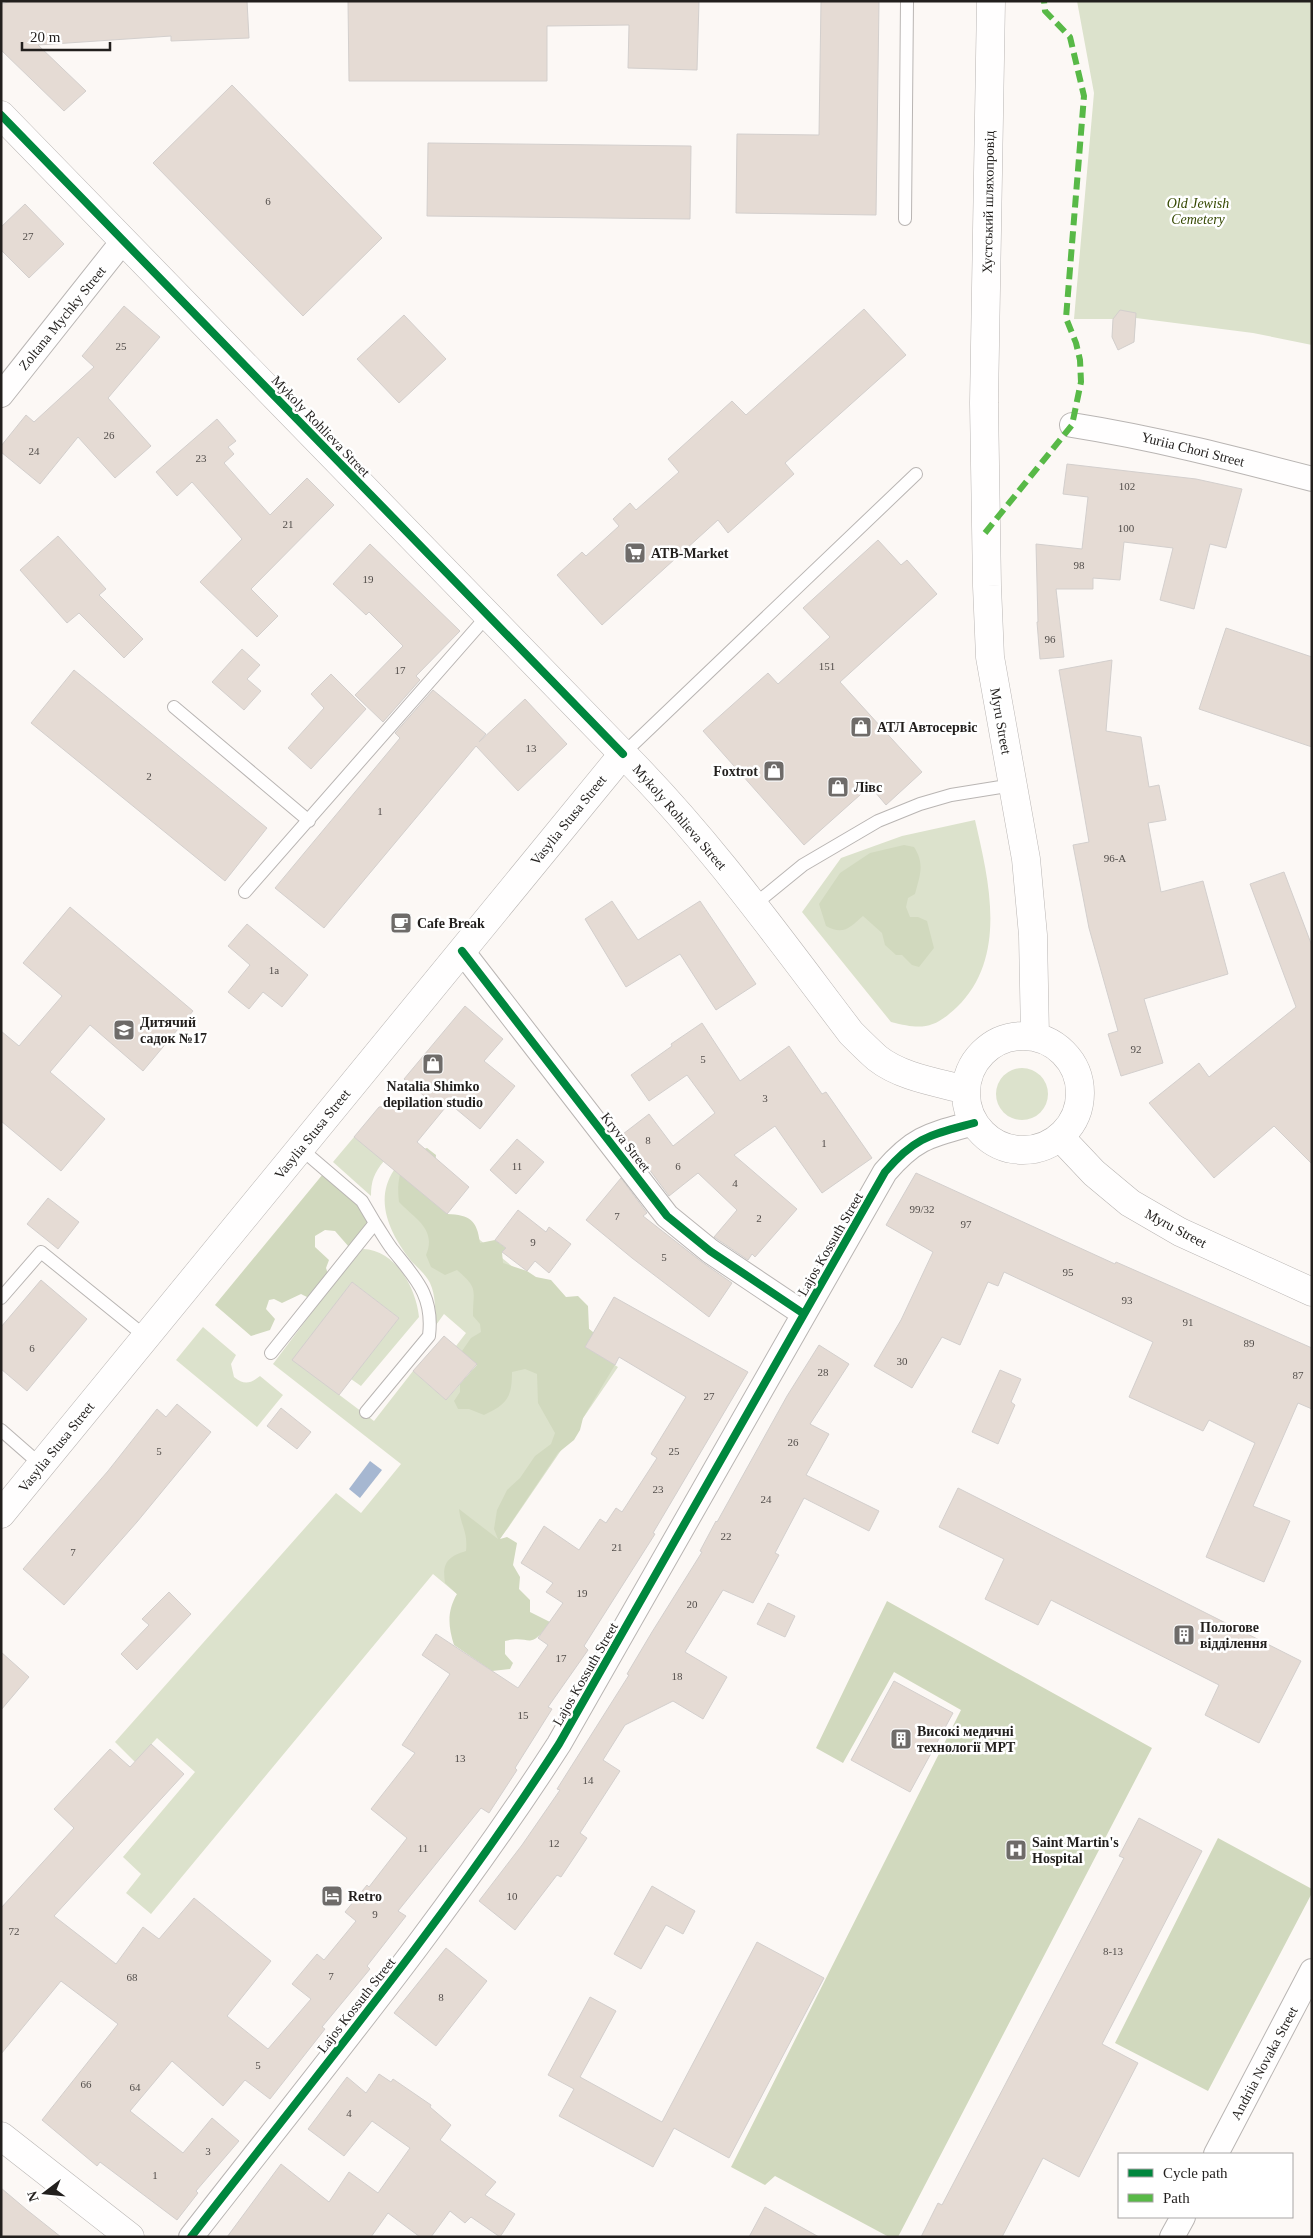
<svg xmlns="http://www.w3.org/2000/svg" width="1313" height="2238" viewBox="0 0 1313 2238" font-family="Georgia,serif">
  <style>
    .green { fill: #dce2cc }
    .forest { fill: #d1d9be }
    .water { fill: #a6b7d1 }
    .building { fill: #e5dbd4; stroke: #d3cfcd }
    .lines { fill: none; stroke-linecap: round; stroke-linejoin: round }
    .service-casing { stroke: #b9b5b3; stroke-width: 14 }
    .minor-casing { stroke: #b9b5b3; stroke-width: 26 }
    .tertiary-casing { stroke: #b9b5b3; stroke-width: 29 }
    .secondary-casing { stroke: #b9b5b3; stroke-width: 29 }
    .primary-casing { stroke: #b9b5b3; stroke-width: 29 }
    .service { stroke: #fffefe; stroke-width: 12 }
    .minor { stroke: #fffefe; stroke-width: 24 }
    .tertiary { stroke: #fffefe; stroke-width: 28 }
    .secondary { stroke: #fffefe; stroke-width: 28 }
    .primary { stroke: #fffefe; stroke-width: 28 }
    .quiet { stroke: #58b947; stroke-width: 6; stroke-dasharray: 12 6; stroke-linecap: butt }
    .cycleway-casing { stroke: #fff; stroke-width: 11 }
    .cycleway { stroke: #00873e; stroke-width: 8 }
    .labels { text-anchor: middle; stroke-width: 5; stroke-linejoin: round; paint-order: stroke }
    .number-label { font-size: 11px; fill: #534e4b }
    .street-label { font-size: 14px; fill: #221f1d; stroke: #fff }
    .park-label { font-size: 14px; font-style: italic; fill: #354800; stroke: #fff }
    .poi-label { font-size: 14px; font-weight: bold; fill: #221f1d; stroke: #fff; text-anchor: start }
  </style>
  <rect width="100%" height="100%" fill="#fcf8f5"/>
  <path class="green" d="M1077 1H1312V345L1253 333 1136 318 1134 342 1124 347 1115 344 1112 337 1113 319H1074L1094 93Z
    M975 820C989 881 1008 957 957 1007 934 1029 922 1030 891 1022L802 912 841 858 902 836Z
    M996 1094a26 26 0 1 1 52 0a26 26 0 1 1-52 0Z
    M354 1137 384 1161C374 1173 371 1181 371 1196L333 1162Z
    M394 1170 594 1333 585 1347 618 1367 508 1528 457 1594 433 1574 151 1914 126 1893 141 1874 123 1857 195 1772 157 1738 135 1762 115 1742 336 1493 361 1513 401 1464 273 1364 325 1295 363 1249C395 1250 416 1287 419 1317L361 1386 351 1379 399 1318 352 1282 293 1360 374 1421 413 1371 446 1400 477 1365 456 1346 466 1333 444 1314 436 1325C435 1311 436 1296 430 1283 426 1275 418 1268 412 1262 391 1236 373 1201 394 1170Z
    M203 1327 236 1355 231 1364 234 1377C244 1385 250 1384 260 1376L283 1395 257 1427 176 1360Z"/>
  <path class="forest" d="M904 845 914 847C925 864 920 875 915 894L908 898 906 907 910 917H918L927 921 934 948 919 967 912 965 902 955H896L885 945 882 933 863 916C850 927 844 936 826 926L819 904 840 873 870 853Z
    M427 1148 436 1155 435 1169 447 1214C470 1215 477 1220 480 1243L495 1240 506 1248 502 1252 503 1263 527 1271 536 1277 551 1280 566 1297 578 1296 588 1306 589 1329 594 1333 585 1347 615 1365 583 1418 580 1430 574 1440 558 1453 500 1539 507 1537 517 1543 513 1565 520 1577 519 1589 530 1600V1612L550 1622C528 1653 532 1634 505 1641V1654L513 1663 510 1669 492 1671 454 1645C448 1626 447 1611 457 1594L445 1583C442 1563 447 1557 466 1551 468 1531 461 1527 459 1509L498 1539 494 1529 497 1510 507 1490 520 1478 535 1456 551 1444 555 1433 538 1403 537 1374 525 1369 512 1372C512 1398 507 1404 484 1415L469 1409H458L454 1401 460 1392V1384L477 1365 462 1351 471 1338 481 1332 480 1324 473 1316C473 1289 479 1289 457 1270L445 1275 431 1267 426 1255C437 1229 415 1219 399 1202 396 1178 401 1155 427 1148Z
    M323 1174 348 1194 375 1223 349 1247 335 1231 325 1230 315 1236V1247L329 1260 326 1268 330 1280 320 1291 307 1297 301 1294 282 1303 274 1299 269 1300 266 1309 275 1319 270 1330 251 1336 215 1305Z
    M887 1601 1152 1748 898 2237H889L775 2176 765 2185 731 2167 961 1710 894 1672 843 1763 816 1748Z
    M1218 1838 1312 1889V1893L1208 2091 1115 2043Z"/>
  <path class="water" d="M370 1461 382 1470 360 1498 349 1489Z"/>
  <path class="building" d="M12 1H247L249 38 171 41V36L38 45 86 91 64 111 1 50V4Z
    M348 1H699L697 70 628 68 629 25 547 26V81H349Z
    M821 1H879L876 215 736 213 737 134 819 135Z
    M232 85 382 238 303 316 153 163Z
    M428 143 691 146 690 219 427 216Z
    M25 204 64 244 29 278 1 250V227Z
    M124 306 160 337 108 398 151 446 115 478 78 437 40 484 1 452V446L26 415 34 422 94 367 82 356Z
    M864 309 906 355 785 463 794 474 728 533 718 520 602 625 557 575 582 552 586 556 619 526 613 519 630 503 636 510 679 472 668 459 732 401 746 415Z
    M1120 310 1136 313 1134 342 1118 350 1112 337 1113 319Z
    M404 315 446 359 399 403 357 359Z
    M217 419 236 441 228 447 234 454 224 463 270 515 307 478 334 505 251 589 278 616 257 637 200 582 242 539 192 482 177 496 156 472Z
    M1067 464 1196 479 1242 489 1226 548 1210 544 1194 609 1160 600 1173 548 1124 542 1120 580 1093 578V589H1056L1064 657 1040 659 1037 622H1038L1036 544 1082 549 1088 497 1063 494Z
    M58 536 106 589 99 595 143 639 124 658 79 613 67 623 20 570Z
    M878 540 901 565 907 560 937 594 840 682 922 772 886 805 870 786 804 845 703 731 768 673 778 684 830 637 803 608Z
    M370 544 460 631 416 676 420 680 383 722 355 695 403 646 369 612 366 615 333 584Z
    M1226 628 1312 657V747L1199 709Z
    M242 649 260 665 247 679 261 691 244 710 212 682Z
    M1112 660 1106 731 1141 737 1149 787 1159 785 1166 820 1148 823 1161 892 1203 881 1228 974 1144 999 1163 1063 1121 1076 1108 1034 1118 1031 1089 928 1073 845 1089 842 1059 670Z
    M74 670 267 828 225 881 31 723Z
    M331 674 366 709 311 769 288 748 324 708 311 694Z
    M433 690 486 734 479 742 525 699 567 744 518 791 476 746 324 928 275 888 400 738 395 733Z
    M1284 872 1312 946V1164L1274 1126 1214 1178 1149 1103 1199 1063 1209 1077 1296 1007 1250 884Z
    M612 901 638 940 700 901 756 984 716 1010 680 954 626 987 585 919Z
    M70 907 193 1011 143 1071 90 1025 50 1072 105 1119 61 1171 1 1121V1031L19 1046 62 996 23 963Z
    M247 924 308 975 282 1007 263 992 249 1009 228 992 250 965 228 946Z
    M465 1006 503 1039 484 1061 515 1086 480 1129 449 1103 417 1142 469 1187 447 1214 354 1137 379 1107 429 1100 404 1079Z
    M702 1023 740 1081 789 1046 822 1094 826 1092 872 1158 822 1193 775 1126 734 1155 797 1209 755 1257 752 1254 748 1260 714 1237 737 1210 698 1173 669 1196 623 1134 649 1114 673 1146 715 1113 687 1075 649 1101 631 1075 672 1046 671 1044Z
    M517 1139 544 1162 516 1194 490 1170Z
    M916 1173 1115 1264 1116 1262 1312 1348V1409L1298 1403 1253 1506 1290 1521 1264 1582 1206 1557 1255 1443 1209 1420 1203 1431 1129 1397 1153 1342 1004 1272 998 1286 988 1282 960 1345 942 1337 912 1388 874 1366 901 1320 933 1252 886 1225Z
    M621 1178 647 1213 643 1216 702 1262 732 1283 709 1317 632 1258 586 1220Z
    M48 1198 79 1222 58 1249 27 1224Z
    M518 1210 546 1232 549 1227 571 1244 549 1273 535 1261 527 1271 502 1252 506 1248 495 1240Z
    M41 1280 87 1319 27 1391 1 1369V1327Z
    M352 1282 399 1318 339 1395 292 1360Z
    M614 1297 748 1372 653 1533 655 1534 584 1646 588 1650 548 1707 552 1709 515 1768 517 1770 489 1813 481 1808 398 1911 406 1916 367 1966 370 1969 322 2027 325 2029 270 2099 245 2080 223 2106 172 2061 130 2111 183 2153 212 2118 239 2141 196 2191 198 2193 177 2220 100 2162 97 2166 42 2120 118 2024 61 1981 1 2054V1908L74 1828 54 1809 110 1749 130 1767 151 1744 184 1774 54 1916 116 1964 143 1927 159 1939 194 1898 271 1961 227 2016 268 2049 311 1999 292 1984 317 1954 324 1960 356 1921 345 1912 367 1885 369 1887 407 1838 371 1809 415 1753 402 1745 450 1674 422 1655 436 1634 518 1688 548 1645 538 1638 563 1603 546 1592 553 1583 521 1563 544 1526 579 1550 600 1519 606 1523 616 1508 622 1512 657 1458 651 1454 686 1397 619 1357 615 1365 585 1347Z
    M444 1336 477 1364 446 1400 413 1371Z
    M819 1345 849 1364 810 1424 829 1434 806 1475 879 1511 869 1531 804 1498 775 1553 779 1555 753 1603 723 1590 685 1652 727 1677 703 1719 673 1701 625 1725 603 1760 620 1771 580 1833 587 1838 561 1877 557 1875 515 1930 479 1901 522 1845 560 1790 557 1789 629 1675 627 1674 652 1632 702 1552 700 1551 716 1521 717 1522 787 1396Z
    M1000 1370 1021 1379 1011 1402 1015 1405 998 1444 972 1432Z
    M177 1404 211 1432 137 1522 64 1605 23 1569 108 1471 157 1409 166 1417Z
    M281 1408 311 1432 297 1449 267 1426Z
    M958 1488 1301 1661 1259 1743 1205 1715 1219 1685 1051 1600 1038 1625 985 1599 1004 1559 939 1527Z
    M169 1592 191 1614 137 1670 121 1654 149 1625 142 1619Z
    M768 1603 795 1616 785 1637 757 1624Z
    M1 1652 29 1677 1 1710Z
    M894 1681 953 1713 910 1792 851 1760Z
    M1139 1818 1202 1851 1102 2044 1138 2063 1079 2177 1043 2158 1002 2237H921L938 2203 942 2205 1124 1858 1119 1856Z
    M652 1886 695 1911 683 1934 666 1925 641 1969 614 1954Z
    M757 1942 824 1978 729 2158 674 2128 653 2167 559 2116 574 2089 548 2075 590 1997 616 2011 580 2077 662 2122Z
    M446 1948 487 1981 436 2046 394 2013Z
    M379 2074 391 2082 393 2079 431 2105 430 2107 451 2125 440 2140 496 2182 485 2195 515 2214 500 2237 471 2217 465 2223 450 2211 431 2237H420L388 2213 371 2237H227L281 2164 329 2202 349 2172 378 2193 410 2148 372 2121 344 2156 308 2129 347 2077 366 2093Z
    M1 2188 27 2210 61 2237H1Z
    M765 2207 819 2237H749Z"/>
  <g class="lines">
    <g class="service-casing">
      <path id="service" d="M905 219 907 1
        M174 707 309 821
        M623 754 916 474
        M245 892 488 615
        M754 905 803 865 878 821 920 804 951 795 1013 785
        M1 1298 41 1252 146 1337
        M271 1353 375 1223 362 1201 300 1148
        M366 1412 429 1336C434 1295 415 1278 392 1249 386 1241 381 1232 375 1223
        M1 1430 41 1465"/>
    </g>
    <g class="minor-casing">
      <path id="minor" d="M1 395 123 241
        M1072 425C1154 438 1232 458 1312 479
        M462 951 667 1216 710 1251 804 1314
        M1216 2154 1312 1971
        M191 2237C317 2075 448 1916 559 1744L885 1172C915 1137 930 1135 974 1123
        M1172 2237 1183 2217"/>
    </g>
    <g class="tertiary-casing">
      <path id="tertiary" d="M1 115 623 754
        M1 2136 130 2237"/>
    </g>
    <g class="secondary-casing">
      <path id="secondary" d="M1060 1137 1094 1173 1130 1203 1180 1232 1312 1292"/>
    </g>
    <g class="primary-casing">
      <path id="primary" d="M991 1 984 403 987 586 990 657 1026 859 1033 935 1035 1036
        M966 1093a57 57 0 1 1 114 0a57 57 0 1 1-114 0Z
        M1 1514 623 754C708 839 778 937 851 1033 859 1041 868 1050 877 1058 901 1077 936 1082 966 1090"/>
    </g>
    <use href="#service" class="service"/>
    <use href="#minor" class="minor"/>
    <use href="#tertiary" class="tertiary"/>
    <use href="#secondary" class="secondary"/>
    <use href="#primary" class="primary"/>
    <path class="quiet" d="M985 533 1072 425 1081 382 1080 360 1076 343 1066 318 1084 96 1070 37 1045 11 1044 1"/>
    <g class="cycleway-casing">
      <path id="cycleway" d="M1 115 623 754
        M462 951 667 1216 710 1251 804 1314
        M191 2237C317 2075 448 1916 559 1744L885 1172C915 1137 930 1135 974 1123"/>
    </g>
    <use href="#cycleway" class="cycleway"/>
  </g>
  <defs>
    <g id="supermarket-square" transform="scale(1.125)"><rect x="-9" y="-9" width="18" height="18" rx="4" fill="#6e6b69" stroke="#fff"/><path d="M-6-5.5h2.5l.6 2H6L4.5 2H-2.5L-4.4-4H-6ZM-1.5 3.2a1.3 1.3 0 1 0 .1 0ZM3 3.2a1.3 1.3 0 1 0 .1 0Z" fill="#fff"/></g>
    <g id="shop-square" transform="scale(1.125)"><rect x="-9" y="-9" width="18" height="18" rx="4" fill="#6e6b69" stroke="#fff"/><path d="M-5-2.5h2.3a2.7 3.5 0 0 1 5.4 0H5L5.5 6h-11ZM-1.5-2.5h3a1.5 2.3 0 0 0-3 0Z" fill="#fff"/></g>
    <g id="cafe-square" transform="scale(1.125)"><rect x="-9" y="-9" width="18" height="18" rx="4" fill="#6e6b69" stroke="#fff"/><path d="M-5.5-4.5H6V0H3Q3 3.5 0 3.5H-2.5Q-5.5 3.5-5.5 0ZM3-3.2v2h1.7v-2ZM-6 4.5H4V6H-6Z" fill="#fff"/></g>
    <g id="school-square" transform="scale(1.125)"><rect x="-9" y="-9" width="18" height="18" rx="4" fill="#6e6b69" stroke="#fff"/><path d="M0-5L7-2L0 1L-7-2ZM-4 1L0 2.5L4 1V4Q0 6-4 4Z" fill="#fff"/></g>
    <g id="building-square" transform="scale(1.125)"><rect x="-9" y="-9" width="18" height="18" rx="4" fill="#6e6b69" stroke="#fff"/><path d="M-4-6H4V6H1V3H-1V6H-4ZM-2.5-4.3h1.7v1.8h-1.7ZM.8-4.3h1.7v1.8H.8ZM-2.5-1h1.7V.8h-1.7ZM.8-1h1.7V.8H.8Z" fill="#fff"/></g>
    <g id="hospital-square" transform="scale(1.125)"><rect x="-9" y="-9" width="18" height="18" rx="4" fill="#6e6b69" stroke="#fff"/><path d="M-5-5h3v3.5h4V-5h3V5h-3V1.5h-4V5h-3Z" fill="#fff"/></g>
    <g id="hotel-square" transform="scale(1.125)"><rect x="-9" y="-9" width="18" height="18" rx="4" fill="#6e6b69" stroke="#fff"/><path d="M-6-4.5h1.5V1H6V5H4.5V3h-9V5H-6ZM-4 0a1.8 1.8 0 1 1 3.6 0ZM.5 0V-2.5h3Q6-2.5 6 0Z" fill="#fff"/></g>
  </defs>
  <g fill-rule="evenodd">
    <use href="#supermarket-square" x="635" y="553"/>
    <use href="#shop-square" x="861" y="727"/>
    <use href="#shop-square" x="774" y="771"/>
    <use href="#shop-square" x="838" y="787"/>
    <use href="#cafe-square" x="401" y="923"/>
    <use href="#school-square" x="124" y="1030"/>
    <use href="#shop-square" x="433" y="1064"/>
    <use href="#building-square" x="1184" y="1635"/>
    <use href="#building-square" x="901" y="1739"/>
    <use href="#hospital-square" x="1016" y="1850"/>
    <use href="#hotel-square" x="332" y="1896"/>
  </g>
  <g class="labels">
    <g class="number-label">
      <text x="268" y="205">6</text>
      <text x="28" y="240">27</text>
      <text x="121" y="350">25</text>
      <text x="109" y="439">26</text>
      <text x="34" y="455">24</text>
      <text x="201" y="462">23</text>
      <text x="1127" y="490">102</text>
      <text x="288" y="528">21</text>
      <text x="1126" y="532">100</text>
      <text x="1079" y="569">98</text>
      <text x="368" y="583">19</text>
      <text x="1050" y="643">96</text>
      <text x="827" y="670">151</text>
      <text x="400" y="674">17</text>
      <text x="531" y="752">13</text>
      <text x="149" y="780">2</text>
      <text x="380" y="815">1</text>
      <text x="1115" y="862">96-А</text>
      <text x="274" y="974">1а</text>
      <text x="1136" y="1053">92</text>
      <text x="703" y="1063">5</text>
      <text x="765" y="1102">3</text>
      <text x="648" y="1144">8</text>
      <text x="824" y="1147">1</text>
      <text x="517" y="1170">11</text>
      <text x="678" y="1170">6</text>
      <text x="735" y="1187">4</text>
      <text x="922" y="1213">99/32</text>
      <text x="617" y="1220">7</text>
      <text x="759" y="1222">2</text>
      <text x="966" y="1228">97</text>
      <text x="533" y="1246">9</text>
      <text x="664" y="1261">5</text>
      <text x="1068" y="1276">95</text>
      <text x="1127" y="1304">93</text>
      <text x="1188" y="1326">91</text>
      <text x="1249" y="1347">89</text>
      <text x="32" y="1352">6</text>
      <text x="902" y="1365">30</text>
      <text x="823" y="1376">28</text>
      <text x="1298" y="1379">87</text>
      <text x="709" y="1400">27</text>
      <text x="793" y="1446">26</text>
      <text x="159" y="1455">5</text>
      <text x="674" y="1455">25</text>
      <text x="658" y="1493">23</text>
      <text x="766" y="1503">24</text>
      <text x="726" y="1540">22</text>
      <text x="617" y="1551">21</text>
      <text x="73" y="1556">7</text>
      <text x="582" y="1597">19</text>
      <text x="692" y="1608">20</text>
      <text x="561" y="1662">17</text>
      <text x="677" y="1680">18</text>
      <text x="523" y="1719">15</text>
      <text x="460" y="1762">13</text>
      <text x="588" y="1784">14</text>
      <text x="554" y="1847">12</text>
      <text x="423" y="1852">11</text>
      <text x="512" y="1900">10</text>
      <text x="375" y="1918">9</text>
      <text x="14" y="1935">72</text>
      <text x="1113" y="1955">8-13</text>
      <text x="331" y="1980">7</text>
      <text x="132" y="1981">68</text>
      <text x="441" y="2001">8</text>
      <text x="258" y="2069">5</text>
      <text x="86" y="2088">66</text>
      <text x="135" y="2091">64</text>
      <text x="349" y="2117">4</text>
      <text x="208" y="2155">3</text>
      <text x="155" y="2179">1</text>
    </g>
    <g class="street-label">
      <text transform="translate(988 202) rotate(-89)" y="5">Хустський шляхопровід</text>
      <text transform="translate(62 318) rotate(-51)" y="5">Zoltana Mychky Street</text>
      <text transform="translate(321 426) rotate(46)" y="5">Mykoly Rohlieva Street</text>
      <text transform="translate(1193 449) rotate(14)" y="5">Yuriia Chori Street</text>
      <text transform="translate(1001 721) rotate(80)" y="5">Myru Street</text>
      <text transform="translate(680 817) rotate(49)" y="5">Mykoly Rohlieva Street</text>
      <text transform="translate(568 820) rotate(-51)" y="5">Vasylia Stusa Street</text>
      <text transform="translate(312 1134) rotate(-51)" y="5">Vasylia Stusa Street</text>
      <text transform="translate(626 1142) rotate(52)" y="5">Kryva Street</text>
      <text transform="translate(1176 1228) rotate(28)" y="5">Myru Street</text>
      <text transform="translate(830 1244) rotate(-60)" y="5">Lajos Kossuth Street</text>
      <text transform="translate(56 1447) rotate(-51)" y="5">Vasylia Stusa Street</text>
      <text transform="translate(585 1674) rotate(-60)" y="5">Lajos Kossuth Street</text>
      <text transform="translate(356 2005) rotate(-52)" y="5">Lajos Kossuth Street</text>
      <text transform="translate(1264 2063) rotate(-62)" y="5">Andriia Novaka Street</text>
    </g>
    <g class="park-label">
      <text x="1198" y="208">Old Jewish<tspan x="1198" dy="16">Cemetery</tspan></text>
    </g>
    <g class="poi-label">
      <text x="651" y="558">ATB-Market</text>
      <text x="877" y="732">АТЛ Автосервіс</text>
      <text x="758" y="776" text-anchor="end">Foxtrot</text>
      <text x="854" y="792">Лівс</text>
      <text x="417" y="928">Cafe Break</text>
      <text x="140" y="1027">Дитячий<tspan x="140" dy="16">садок №17</tspan></text>
      <text x="433" y="1091" text-anchor="middle">Natalia Shimko<tspan x="433" dy="16">depilation studio</tspan></text>
      <text x="1200" y="1632">Пологове<tspan x="1200" dy="16">відділення</tspan></text>
      <text x="917" y="1736">Високі медичні<tspan x="917" dy="16">технології МРТ</tspan></text>
      <text x="1032" y="1847">Saint Martin's<tspan x="1032" dy="16">Hospital</tspan></text>
      <text x="348" y="1901">Retro</text>
    </g>
  </g>
  <rect width="1313" height="2238" fill="none" stroke="#221f1d" stroke-width="5"/>
  <rect x="1118" y="2153" width="175" height="65" fill="#ffffff" stroke="#a7a5a5"/>
  <rect x="1128" y="2169" width="25" height="8" fill="#00873e" stroke="#a7a5a5"/>
  <text x="1163" y="2178" font-size="15" fill="#221f1d">Cycle path</text>
  <rect x="1128" y="2194" width="25" height="8" fill="#58b947" stroke="#a7a5a5"/>
  <text x="1163" y="2203" font-size="15" fill="#221f1d">Path</text>
  <g transform="translate(45 2193) rotate(254)" stroke="#ffffff" stroke-width="4" paint-order="stroke">
  <path d="M0-4L9 19L0 12L-9 19Z" fill="#221f1d"/>
  <text y="-8" font-size="14" font-weight="bold" text-anchor="middle" fill="#221f1d">N</text>
  </g>
  <path d="M22 42v8h88v-8" fill="none" stroke="#221f1d" stroke-width="2.5"/>
  <text x="30" y="42" font-size="15" fill="#221f1d" stroke="#ffffff" stroke-width="4" paint-order="stroke">20 m</text>
</svg>
